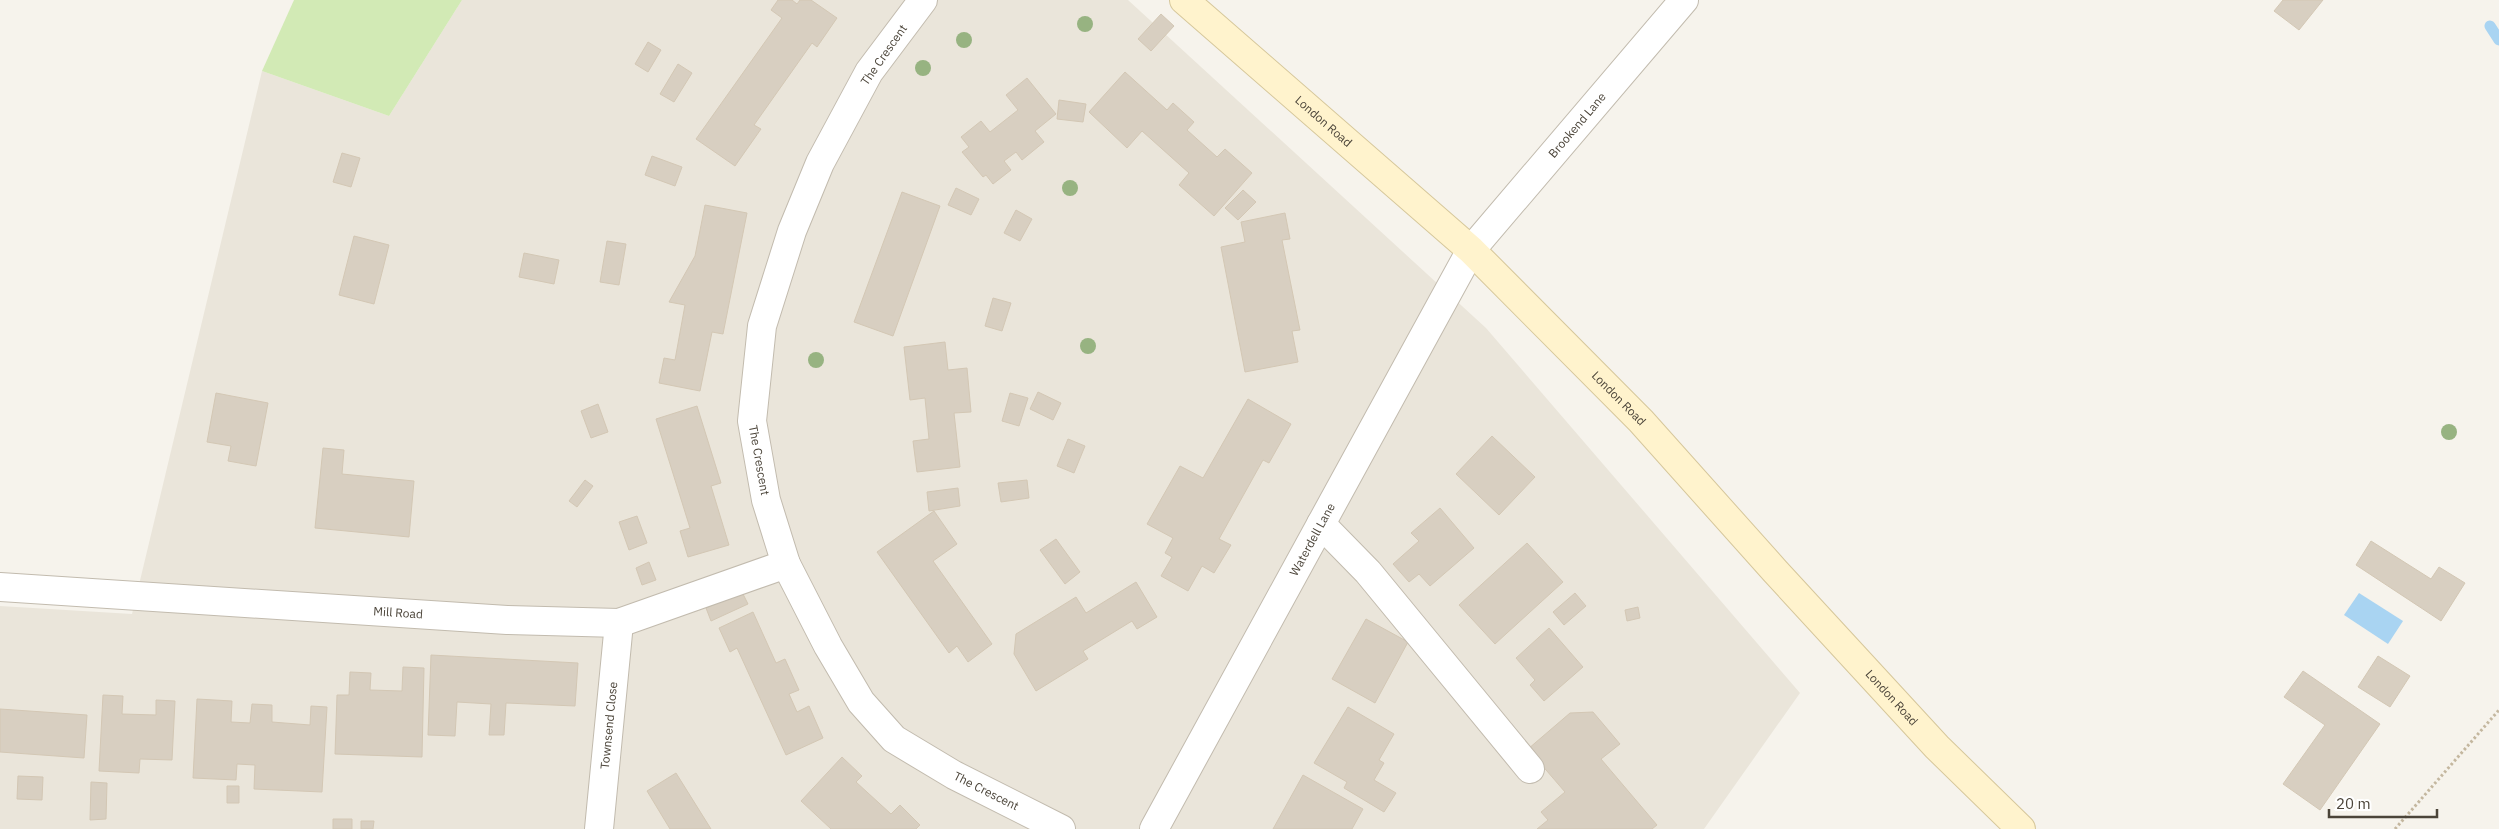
<svg xmlns="http://www.w3.org/2000/svg" width="2499" height="829" viewBox="0 0 2499 829" font-family="'IBM Plex Sans',sans-serif">
  <style>
    .residential { fill: #eae5da }
    .green { fill: #d2eab5 }
    .water { fill: #a9d4f2 }
    .lines { fill: none; stroke-linecap: round; stroke-linejoin: round }
    .stream { stroke: #a9d4f2; stroke-width: 11 }
    .building { fill: #d8cfc1; stroke: #d3c7b4 }
    .minor-casing { stroke: #c2bbae; stroke-width: 30 }
    .secondary-casing { stroke: #d6c79b; stroke-width: 30 }
    .path { stroke: #c4b79f; stroke-width: 3; stroke-dasharray: 2.5 2.5; stroke-linecap: butt }
    .minor { stroke: #fff; stroke-width: 28 }
    .secondary { stroke: #fff3cd; stroke-width: 28 }
    .tree { fill: #97b381 }
    .labels { text-anchor: middle; stroke-width: 4.5; stroke-linejoin: round; paint-order: stroke }
    .street-label { font-size: 12px; fill: #4b4439; stroke: #fff }
  </style>
  <rect width="100%" height="100%" fill="#f6f3ec"/>
  <path class="residential" d="M462 0H1128L1486 328 1800 693 1704 829H0V606L132 614 262 71 389 116Z"/>
  <path class="green" d="M294 0H462L389 116 262 71Z"/>
  <path class="water" d="M2359 593 2403 621 2388 644 2344 615Z"/>
  <g class="lines">
    <path class="stream" d="M2490 26 2499 40"/>
  </g>
  <path class="building" d="M778 0H792L797 4 800 0H811L837 18 817 47 812 43 754 125 761 129 735 166 696 139 782 18 771 10Z
    M2283 0H2323L2299 30 2274 11Z
    M1161 14 1174 26 1151 51 1138 39Z
    M648 42 661 50 648 72 635 64Z
    M678 64 692 73 674 102 660 94Z
    M1125 72 1167 110 1173 103 1194 122 1187 130 1217 157 1225 149 1252 173 1214 216 1179 185 1189 173 1142 131 1127 148 1089 112Z
    M1027 78 1056 114 1035 131 1044 142 1022 160 1016 152 1004 161 1011 170 993 184 986 175 983 177 962 152 969 147 961 137 981 121 990 132 1018 110 1006 95Z
    M1059 100 1086 104 1083 122 1057 119Z
    M342 153 360 158 351 187 333 182Z
    M652 156 682 167 675 186 645 175Z
    M956 188 979 199 971 215 948 205Z
    M1243 190 1256 202 1238 220 1225 208Z
    M902 192 940 206 893 336 854 322Z
    M705 205 747 213 723 334 712 332 700 391 659 383 664 358 675 360 685 305 669 302 695 256Z
    M1016 210 1032 219 1020 241 1004 233Z
    M1285 213 1290 239 1282 240 1300 330 1292 331 1298 362 1245 372 1221 247 1245 242 1241 222Z
    M354 236 389 245 374 304 339 295Z
    M607 241 626 244 619 285 600 282Z
    M524 253 559 260 554 284 519 277Z
    M993 298 1011 303 1002 331 985 326Z
    M945 342 948 370 967 368 971 412 954 413 960 467 917 472 913 441 929 439 925 398 910 400 904 347Z
    M1038 392 1061 403 1053 420 1030 409Z
    M216 393 268 403 256 466 228 461 231 446 207 442Z
    M1010 393 1028 398 1019 426 1002 421Z
    M1248 399 1291 424 1269 463 1263 460 1219 539 1231 545 1214 573 1202 566 1188 591 1161 576 1172 557 1165 553 1173 538 1147 524 1180 466 1203 478Z
    M598 404 608 432 591 438 581 411Z
    M697 406 721 483 711 486 729 545 688 557 680 531 690 528 656 419Z
    M1492 436 1535 477 1499 515 1456 474Z
    M1068 439 1085 446 1074 473 1057 466Z
    M323 448 344 450 342 474 414 481 409 537 315 528Z
    M585 480 593 486 577 507 569 501Z
    M1027 480 1029 498 1001 502 998 483Z
    M958 488 960 506 929 511 927 492Z
    M1440 508 1474 548 1430 586 1419 574 1409 582 1393 564 1419 541 1411 533Z
    M934 511 957 544 933 561 992 644 968 662 957 646 949 653 877 552Z
    M637 516 647 543 629 550 619 522Z
    M1056 539 1080 572 1065 584 1040 550Z
    M2371 541 2431 579 2439 567 2465 583 2441 621 2356 565Z
    M1527 543 1563 582 1495 644 1459 605Z
    M649 562 656 580 642 585 636 568Z
    M1136 582 1157 617 1137 629 1132 621 1083 651 1088 659 1036 691 1014 654 1016 634 1076 597 1086 613Z
    M742 592 748 604 711 621 706 608Z
    M1575 593 1586 606 1564 625 1553 612Z
    M1638 607 1640 618 1627 621 1625 610Z
    M753 612 776 663 785 659 799 690 789 694 797 712 809 706 823 738 786 755 737 648 730 652 719 628Z
    M1366 619 1408 642 1375 703 1332 679Z
    M1549 628 1583 667 1544 701 1530 685 1535 680 1516 658Z
    M431 655 578 663 575 706 506 703 504 735H489L491 704 457 702 455 736 428 735Z
    M2378 656 2410 676 2390 707 2358 687Z
    M403 667 424 668 422 757 335 754 337 695H349L350 672 371 673 370 690 402 691Z
    M2303 671 2380 724 2320 810 2283 784 2325 725 2284 697Z
    M103 695 123 696 122 714 156 715V700L175 701 172 760 140 759 139 773 99 771Z
    M197 699 232 701 231 722 250 723 252 704 272 705V722L310 725 311 706 327 707 322 792 254 789 255 765 237 764 236 780 193 778Z
    M1348 707 1394 734 1379 760 1384 763 1374 780 1396 793 1384 812 1344 788 1347 782 1314 763Z
    M0 709 87 715 84 758 0 752Z
    M1593 712 1620 744 1601 759 1657 825 1652 829H1537L1548 820 1541 812 1565 792 1528 749 1570 713Z
    M842 757 862 776 856 782 891 814 900 805 920 825 916 829H831L801 801Z
    M676 773 711 829H670L647 791Z
    M1303 775 1363 809 1352 829H1273Z
    M18 776 43 777 42 800 17 799Z
    M91 782 107 783 106 819 90 820Z
    M227 786H239V803H227Z
    M333 819H352V829H333Z
    M361 821H374L373 829H361Z"/>
  <g class="lines">
    <g class="minor-casing">
      <g id="minor">
        <path id="s1" d="M923 0 869 72 820 163 792 231 762 326 752 421 766 500 786 564 828 646 861 702 894 739 954 775 1061 829"/>
        <path d="M1321 524 1368 572 1530 769"/>
        <path id="s2" d="M0 587 507 620 619 623 786 564"/>
        <path id="s3" d="M599 829 619 623"/>
        <path id="s4" d="M1154 829 1471 250 1684 0"/>
      </g>
    </g>
    <g class="secondary-casing">
      <g id="secondary">
        <path id="s5" d="M1184 0 1471 250 1641 421 1775 571 1937 747 2021 829"/>
      </g>
    </g>
    <path class="path" d="M2395 829 2499 710"/>
    <use href="#minor" class="minor"/>
    <use href="#secondary" class="secondary"/>
  </g>
  <g class="tree">
    <circle cx="1085" cy="24" r="8"/>
    <circle cx="964" cy="40" r="8"/>
    <circle cx="923" cy="68" r="8"/>
    <circle cx="1070" cy="188" r="8"/>
    <circle cx="1088" cy="346" r="8"/>
    <circle cx="816" cy="360" r="8"/>
    <circle cx="2449" cy="432" r="8"/>
  </g>
  <g class="labels">
    <g class="street-label">
      <text transform="translate(884 55) rotate(-55)" y="4">The Crescent</text>
      <text dy="4" stroke="none"><textPath href="#s5" startOffset="185">London Road</textPath></text>
      <text dy="4" stroke="none"><textPath href="#s4" startOffset="824">Brookend Lane</textPath></text>
      <text dy="4" stroke="none"><textPath href="#s5" startOffset="590">London Road</textPath></text>
      <text dy="4" stroke="none"><textPath href="#s1" startOffset="502">The Crescent</textPath></text>
      <text dy="4" stroke="none"><textPath href="#s4" startOffset="330">Waterdell Lane</textPath></text>
      <text dy="4" stroke="none"><textPath href="#s2" startOffset="399">Mill Road</textPath></text>
      <text dy="4" stroke="none"><textPath href="#s5" startOffset="995">London Road</textPath></text>
      <text dy="4" stroke="none"><textPath href="#s3" startOffset="104">Townsend Close</textPath></text>
      <text dy="4" stroke="none"><textPath href="#s1" startOffset="922">The Crescent</textPath></text>
    </g>
  </g>
  <path d="M2329 809v8h108v-8" fill="none" stroke="#4b4439" stroke-width="2.5"/>
  <text x="2336" y="809" font-size="15" fill="#4b4439" stroke="#ffffff" stroke-width="4" paint-order="stroke">20 m</text>
</svg>
